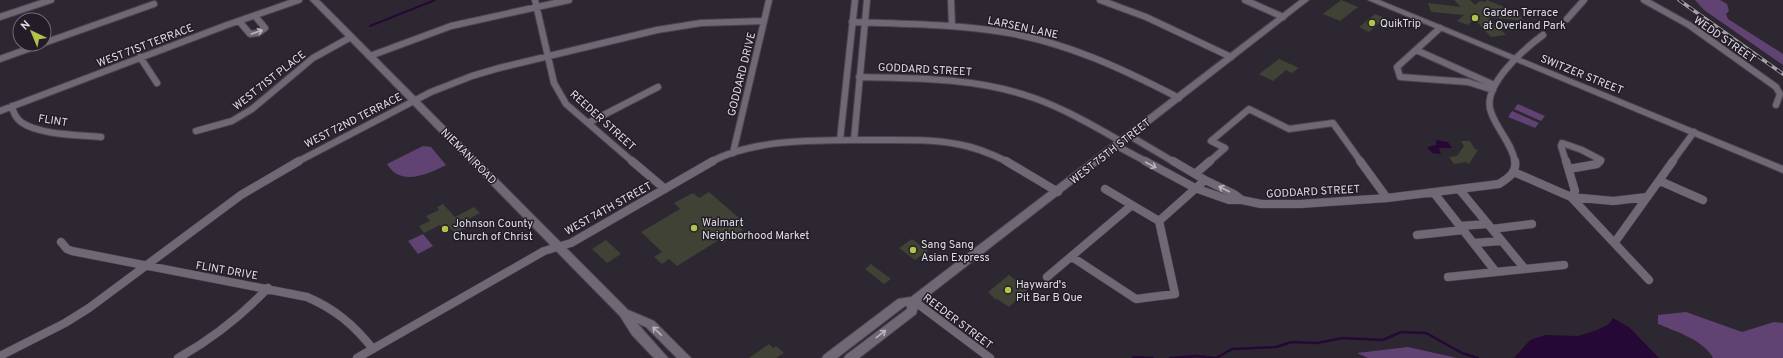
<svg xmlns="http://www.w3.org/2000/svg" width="1783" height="358" viewBox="0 0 1783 358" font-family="Overpass,sans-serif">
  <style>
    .green { fill: #604273 }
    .water { fill: #260836 }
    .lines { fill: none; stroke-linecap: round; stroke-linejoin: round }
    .stream-far1 { stroke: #260836; stroke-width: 2 }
    .stream { stroke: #260836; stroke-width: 2.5 }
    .building { fill: #404236 }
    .street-far1-casing { stroke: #4a454e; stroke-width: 8 }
    .street-casing { stroke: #4a454e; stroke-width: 9 }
    .secondary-casing { stroke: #4a454e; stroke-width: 2 }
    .street-far1 { stroke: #706975; stroke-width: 6 }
    .street { stroke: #706975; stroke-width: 8 }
    .secondary { fill: #706975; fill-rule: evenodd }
    .rail-casing { stroke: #a4a0a8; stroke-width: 3.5 }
    .rail { stroke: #231d27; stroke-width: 2; stroke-dasharray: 6; stroke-linecap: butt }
    .oneway { stroke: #b9b4bd }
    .poi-dot { fill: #b4c24a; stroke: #231d27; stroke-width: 1.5 }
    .labels { text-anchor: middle; stroke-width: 3; stroke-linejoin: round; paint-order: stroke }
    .poi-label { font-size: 11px; fill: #e1dde4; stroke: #231d27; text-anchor: start }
    .street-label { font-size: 11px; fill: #e1dde4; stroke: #231d27 }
  </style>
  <rect width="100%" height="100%" fill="#2d2731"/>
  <path class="green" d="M1695 0H1720L1727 4 1729 11 1726 14 1728 19 1783 54V65L1704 10Z
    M1518 104 1545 116 1541 121 1514 109Z
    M1512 111 1539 123 1535 128 1508 117Z
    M423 146 431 147 446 165C432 172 410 183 395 173 392 171 389 167 387 164Z
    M423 234 433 246 418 254 408 241Z
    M1686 312 1742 332 1774 322 1783 323V358H1713C1705 341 1675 331 1658 324V315Z
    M1408 347 1457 358H1368L1357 353Z"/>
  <path class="water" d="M1436 140 1448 142 1452 148H1439L1441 154 1432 153 1427 147 1436 145Z
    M1613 318 1630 328 1659 358H1514L1530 340 1545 335 1578 336 1597 330 1609 324Z"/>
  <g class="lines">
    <path class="stream-far1" d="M370 26 435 0"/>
    <path class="stream" d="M1133 357 1153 358
      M1170 358 1197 356 1216 358 1232 349 1276 347 1292 342 1317 343 1343 338 1383 340 1401 332 1426 333 1462 353 1478 358"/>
  </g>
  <path class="building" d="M1341 0 1358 7 1340 21 1323 14Z
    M1454 0H1470L1475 5 1480 1 1485 2 1487 0 1504 7 1500 10 1519 12 1523 21 1488 17 1506 35 1491 37 1474 19 1468 25 1457 21 1464 15 1431 12 1428 3 1461 7Z
    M1375 14 1385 18 1369 32 1359 27Z
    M1279 59 1299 68 1292 73 1286 70 1273 81 1259 74Z
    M1461 141H1470L1475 149 1478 150 1469 164 1466 162 1454 164 1449 157 1457 156 1464 146Z
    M709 192 745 223 739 227 743 230 723 243 719 240 677 266 669 259 662 264 654 257 662 252 641 232 680 209 674 203 693 193 699 198Z
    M443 204 455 217 474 207 480 213 461 223 466 228 455 233 451 229 446 232 440 225 424 233 419 226 430 221 426 216 439 210 437 207Z
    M912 239 928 251 915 260 899 248Z
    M606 240 621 254 607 263 592 249Z
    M871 264 891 279 884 284 865 269Z
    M1009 275 1028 289 1009 307 997 299 996 300 988 292Z
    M769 344 773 348 776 346 784 353 776 358H749Z"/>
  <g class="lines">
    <g class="street-far1-casing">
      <path id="street-far1" d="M535 0 554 83 566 104 633 162
        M951 0 952 26
        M1100 0 1146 17 1231 57
        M1245 0 1283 17
        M1644 0 1689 25 1776 87 1780 94 1776 105
        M0 17 51 0
        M1567 19 1584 0
        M239 21 250 34 258 33 265 28 255 16
        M852 22C903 24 953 24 1003 32 1066 42 1123 69 1179 98
        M1440 28 1397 67 1400 77 1468 82 1493 90
        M44 43 154 4
        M1416 50 1494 85
        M370 56 451 26 569 0
        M140 57 157 83
        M0 59 42 44
        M859 77C918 78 978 78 1034 98 1065 109 1094 126 1122 142
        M12 106C13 112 16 118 21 122 39 135 79 135 101 137
        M0 111 227 25 299 0
        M588 123 658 87
        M196 131 232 121 252 109 313 58 351 37
        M1130 136 1174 162
        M840 140 855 0
        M854 140 867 0
        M1117 146 1147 162
        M733 153 769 0
        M297 162 431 92 472 76 499 68 657 30 701 23 764 21
        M711 162C753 138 825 140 872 140 900 140 929 139 957 144 975 147 992 154 1008 162
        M1209 162 1225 148 1211 141 1249 109 1289 129 1333 123 1361 162
        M1515 162C1512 143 1497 130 1491 112 1481 86 1524 49 1543 35
        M1566 162 1561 146 1562 143 1582 150 1601 160 1599 162
        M1672 162 1694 132"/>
    </g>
    <g class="street-casing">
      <path id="street" d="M632 161 665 189
        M1006 161 1058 192
        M1145 161 1195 188 1229 200H1242L1261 204H1300L1387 198 1499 184C1508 178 1517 173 1515 161
        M1173 161 1205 180 1234 194 1242 200
        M1360 161 1387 198
        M1566 161 1575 191 1571 197
        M1569 169 1597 164 1600 161
        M1514 172 1571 197 1613 201 1647 197
        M1195 174 1210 161
        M1660 181 1703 200
        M1105 189 1159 221
        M1434 193 1496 272 1525 269 1459 189
        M1571 197 1649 280
        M1159 221 1205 180
        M1460 226 1488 224
        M1492 229 1532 224
        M1417 235 1463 230
        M61 242 67 249 72 251 307 297C335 309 354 325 373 349
        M1615 242 1673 161
        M1474 243 1501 241
        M1072 257 1136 299 1175 294 1159 221
        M1525 269 1564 265
        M1047 277 1132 205
        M1448 277 1496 272
        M914 301 990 358
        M0 356 65 323 89 308 241 195 299 161
        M178 358C212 339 241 316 268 288
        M357 358 544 251 571 243 713 161"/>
    </g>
    <g class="secondary-casing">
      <path id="secondary" d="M310 0H319L628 310 654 321 691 358H677L646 327 637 323 668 358H654L632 335 620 316Z
        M1300 0H1309L919 303 916 314 859 358H844L846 355 907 309V306H905L837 358H822L824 355 898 299 911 297Z
        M1368 0H1379L1783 166V173Z"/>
    </g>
    <use href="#street-far1" class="street-far1"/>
    <use href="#street" class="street"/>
    <use href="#secondary" class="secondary"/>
    <g class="rail-casing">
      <path id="rail" d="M1679 0 1783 74"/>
    </g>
    <use href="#rail" class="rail"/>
  </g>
  <defs><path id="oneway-shaft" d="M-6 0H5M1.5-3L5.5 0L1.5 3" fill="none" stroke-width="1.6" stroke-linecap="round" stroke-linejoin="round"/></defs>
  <g class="oneway">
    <use href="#oneway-shaft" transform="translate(257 32) rotate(-19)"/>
    <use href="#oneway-shaft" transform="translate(1151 165) rotate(28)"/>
    <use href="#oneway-shaft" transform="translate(1224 189) rotate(-153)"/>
    <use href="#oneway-shaft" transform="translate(657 331) rotate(-136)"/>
    <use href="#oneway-shaft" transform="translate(881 334) rotate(-38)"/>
  </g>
  <g class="poi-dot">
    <circle cx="1475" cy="18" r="4"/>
    <circle cx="1372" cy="23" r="4"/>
    <circle cx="694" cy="228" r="4"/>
    <circle cx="445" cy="229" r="4"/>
    <circle cx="913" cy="250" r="4"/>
    <circle cx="1008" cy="290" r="4"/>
  </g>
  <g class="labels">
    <g class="poi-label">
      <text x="1483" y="16">Garden Terrace<tspan x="1483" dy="13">at Overland Park</tspan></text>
      <text x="1380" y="27">QuikTrip</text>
      <text x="702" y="226">Walmart<tspan x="702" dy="13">Neighborhood Market</tspan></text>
      <text x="453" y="227">Johnson County<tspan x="453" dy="13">Church of Christ</tspan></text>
      <text x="921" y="248">Sang Sang<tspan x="921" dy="13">Asian Express</tspan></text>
      <text x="1016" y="288">Hayward's<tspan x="1016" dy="13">Pit Bar B Que</tspan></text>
    </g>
    <g class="street-label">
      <text transform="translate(1023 27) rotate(12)" y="4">LARSEN LANE</text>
      <text transform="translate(1725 39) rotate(35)" y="4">WEDD STREET</text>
      <text transform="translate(145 45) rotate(-21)" y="4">WEST 71ST TERRACE</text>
      <text transform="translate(925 69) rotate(3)" y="4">GODDARD STREET</text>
      <text transform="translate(741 74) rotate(-76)" y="4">GODDARD DRIVE</text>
      <text transform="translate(1582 74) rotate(22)" y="4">SWITZER STREET</text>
      <text transform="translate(269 80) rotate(-38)" y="4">WEST 71ST PLACE</text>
      <text transform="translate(53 120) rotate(9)" y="4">FLINT</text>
      <text transform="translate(353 120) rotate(-27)" y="4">WEST 72ND TERRACE</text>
      <text transform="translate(603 120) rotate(42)" y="4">REEDER STREET</text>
      <text transform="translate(1110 151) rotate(-38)" y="4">WEST 75TH STREET</text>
      <text transform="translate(469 156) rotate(45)" y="4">NIEMAN ROAD</text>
      <text transform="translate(1313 191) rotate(-3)" y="4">GODDARD STREET</text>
      <text transform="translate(608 208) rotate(-29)" y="4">WEST 74TH STREET</text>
      <text transform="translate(227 270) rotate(10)" y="4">FLINT DRIVE</text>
      <text transform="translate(958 321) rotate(37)" y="4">REEDER STREET</text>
    </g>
  </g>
  <g transform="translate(32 32) rotate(316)"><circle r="19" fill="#231d27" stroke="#6f6a73"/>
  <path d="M0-3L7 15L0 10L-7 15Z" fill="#b4c24a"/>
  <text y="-6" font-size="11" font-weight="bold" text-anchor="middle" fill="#e1dde4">N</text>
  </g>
</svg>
